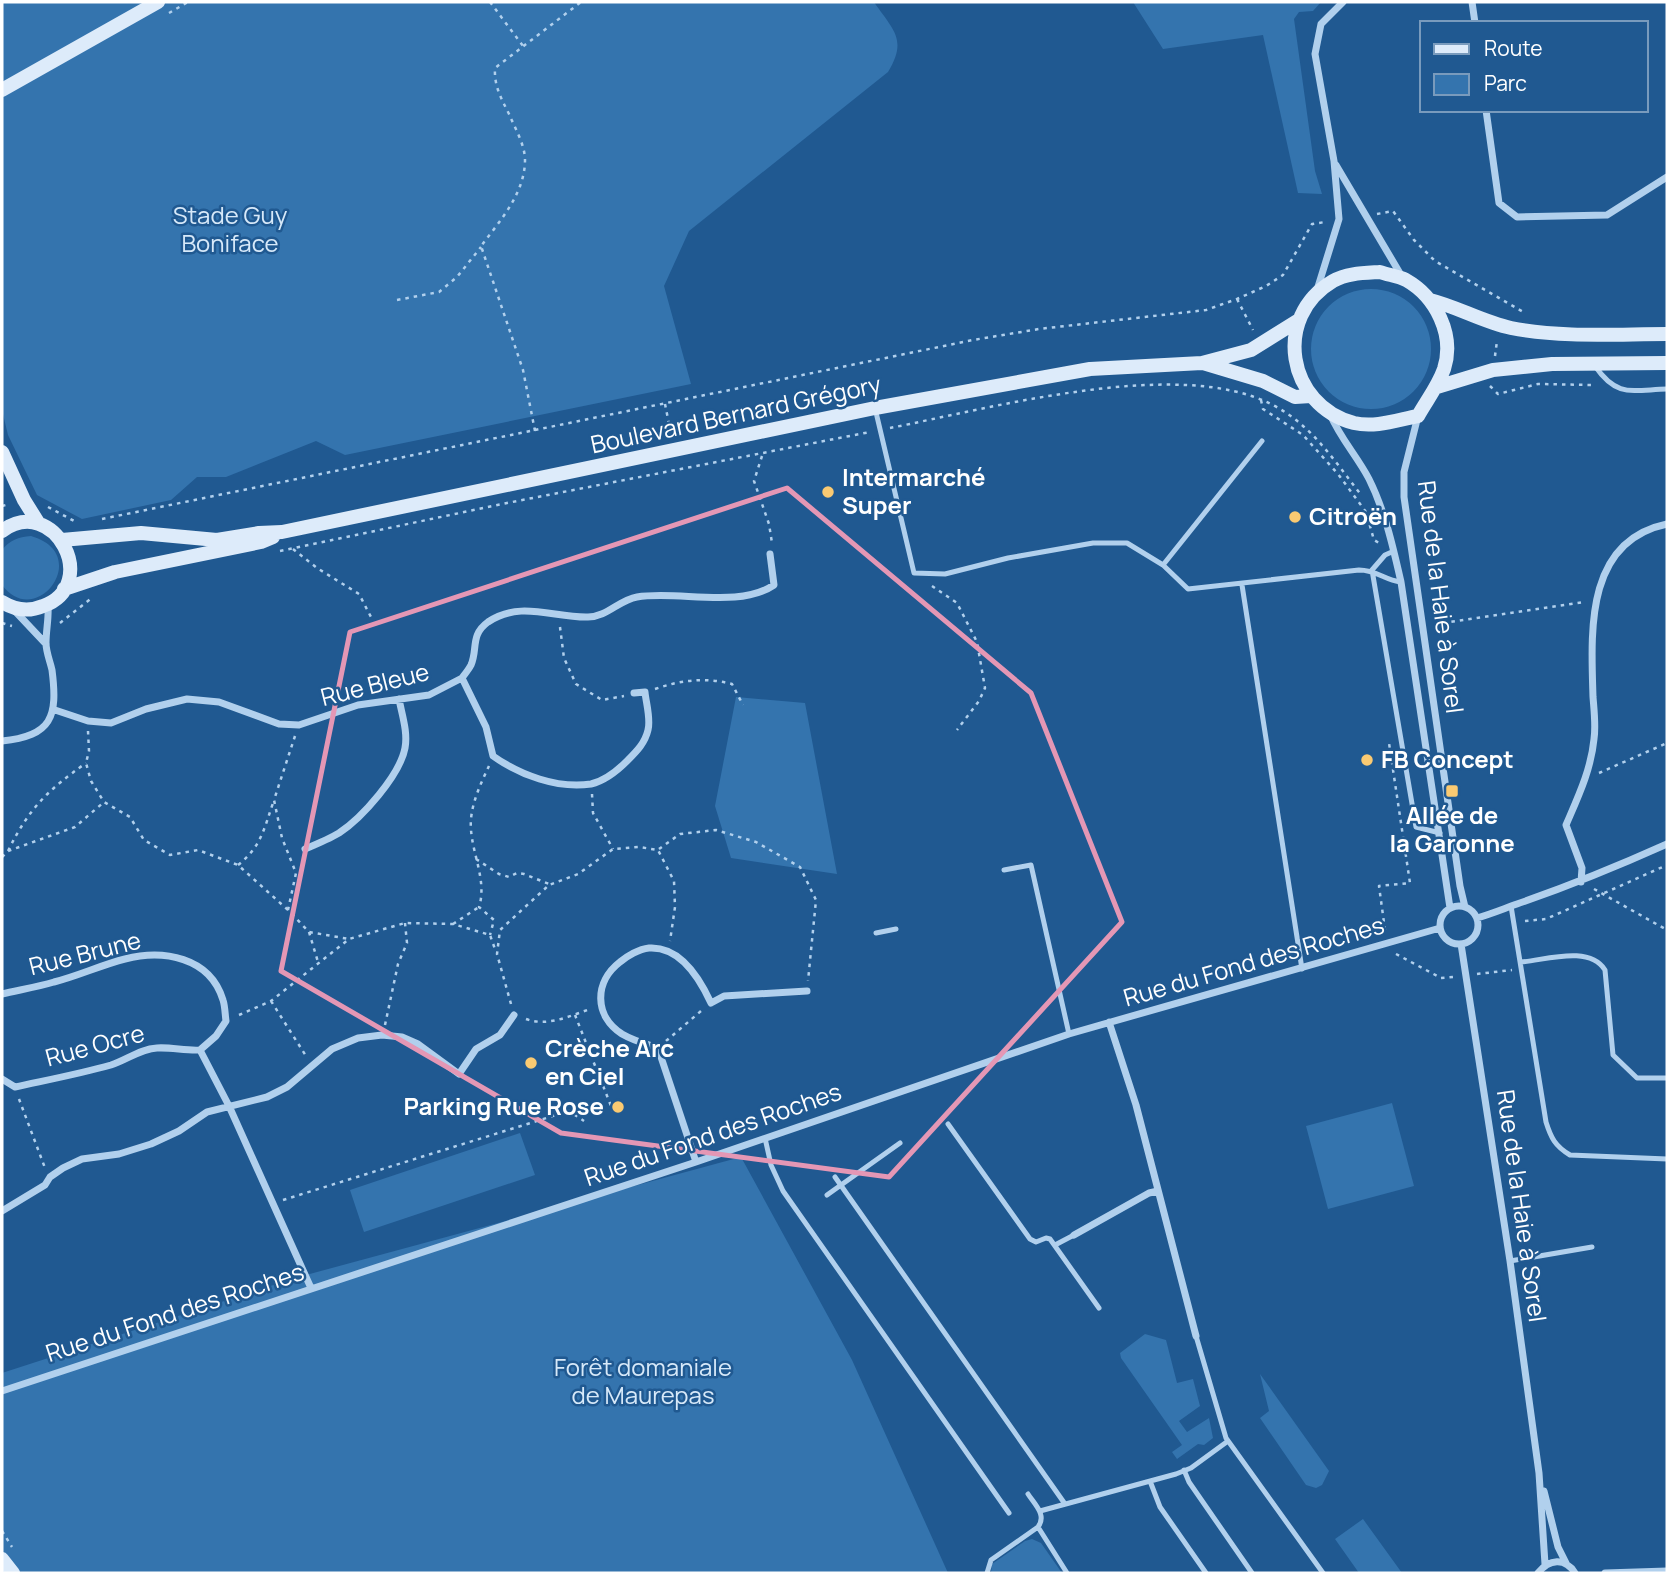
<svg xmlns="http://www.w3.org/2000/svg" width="1669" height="1575" viewBox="0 0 1669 1575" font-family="Manrope,sans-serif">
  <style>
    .green { fill: #3474ae }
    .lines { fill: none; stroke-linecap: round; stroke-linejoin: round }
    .path { stroke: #b1d0ed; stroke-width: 2.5; stroke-dasharray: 3.5 5; stroke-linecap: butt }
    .lane { stroke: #b1d0ed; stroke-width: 5 }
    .street { stroke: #b1d0ed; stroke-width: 7 }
    .secondary { stroke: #ddebfa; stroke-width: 14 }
    .marked { fill: none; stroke: #e497b5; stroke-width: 5; stroke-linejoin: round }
    .poi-dot { fill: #faca72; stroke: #205991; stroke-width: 2.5 }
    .labels { text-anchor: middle; stroke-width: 5; stroke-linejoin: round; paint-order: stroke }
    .park-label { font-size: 24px; fill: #d7e9f9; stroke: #205991 }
    .street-label { font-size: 24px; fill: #fff; stroke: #205991 }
    .poi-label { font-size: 24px; font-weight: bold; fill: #fff; stroke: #205991; text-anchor: start }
  </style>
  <rect width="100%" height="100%" fill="#205991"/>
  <path class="green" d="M2 2H874C893 30 908 39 888 72L689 231 664 286 691 384 345 455 316 441 226 477H197L171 500 82 519 37 495 8 435 2 410Z
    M1133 2H1321L1313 11 1299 12 1294 19 1315 171 1322 194 1298 193 1263 35 1163 49Z
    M1311 349a60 60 0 1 1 120 0a60 60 0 1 1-120 0Z
    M31 536C94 554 36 631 2 585V550C10 540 18 537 31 536Z
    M736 697 805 703 837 874 731 858 715 806Z
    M1392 1103 1414 1186 1328 1209 1306 1126Z
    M520 1133 535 1175 364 1232 350 1190Z
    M741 1157 852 1360 948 1573H2V1373L295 1278Z
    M1145 1334 1166 1340 1177 1383 1193 1379 1200 1406 1179 1421 1187 1432 1209 1418 1213 1438 1204 1445 1198 1444 1177 1459 1172 1452 1182 1445 1121 1358 1120 1353Z
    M1260 1374 1329 1471 1322 1485 1316 1488 1306 1485 1260 1418 1269 1411Z
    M1363 1519 1402 1573H1359L1335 1539Z
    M1032 1539 1041 1543 1062 1573H991L992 1564 1025 1541Z"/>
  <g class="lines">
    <path class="path" d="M490 2 523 46
      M169 13 188 2
      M1377 214 1393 211 1414 240 1435 261 1525 313
      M1237 299 1253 330
      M397 300 439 292 457 277 481 247
      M1495 356 1497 341
      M1490 386 1498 394 1538 384 1594 385
      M1261 400 1263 409 1303 435 1338 474 1366 512 1374 540 1379 543
      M665 404 671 434
      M890 428C992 408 1179 356 1273 405 1313 426 1335 462 1362 496
      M535 431 523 370 481 246C500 221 525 193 525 160 525 145 515 128 509 114 501 98 494 86 495 68L581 2
      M762 456 754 481 769 524 772 543
      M2 506 10 504
      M48 507 76 522
      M102 519 973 340 1039 329 1206 310 1237 299 1266 286 1283 275 1312 224 1325 222
      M293 549 317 568 359 594 371 617
      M280 551 507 503 870 432
      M932 586 957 603 977 642 985 688 979 701 957 730
      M2 623 12 626
      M60 623 93 597
      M1443 623 1585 602
      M560 627 564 658 576 684 602 700 624 696
      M655 689C681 680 705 677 732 684L743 705
      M88 731 89 751 86 763 91 781 104 802 130 817 144 840 170 855 198 850 238 865 288 910
      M295 736 274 800 282 838 296 873 288 910 309 932 349 939
      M489 766C480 785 469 808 471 830 473 856 487 882 479 907L494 920 490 935
      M1599 773 1667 743
      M592 794 593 813 613 849
      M659 849 680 834 716 830 756 842 800 867 816 900 808 981
      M8 851C29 808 48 790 86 763
      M2 857 8 851 75 827 104 802
      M476 859 499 874 509 877 517 873 524 874 549 884
      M238 865C261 847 264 829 273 803
      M1594 889 1667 930
      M1525 921 1546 919 1667 865
      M453 924 479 907
      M1385 930 1379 886 1410 883 1389 743
      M309 932 318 962
      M1396 954 1441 978 1453 977
      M1477 974 1512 970
      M271 1001 306 1056
      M511 1004 497 954 500 930 549 885 578 874 613 849 639 847 658 850 674 881 675 907 670 941
      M239 1015 271 1001 349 939 405 923 453 924 490 935 496 952
      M575 1015 613 1111
      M526 1019C547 1027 570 1016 590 1009
      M385 1025 398 964 407 943 405 923
      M666 1041 701 1011
      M19 1099 45 1168
      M283 1200 569 1111 584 1121
      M2 1531 12 1547"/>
    <path class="lane" d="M1595 366C1617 398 1632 390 1667 389
      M875 408 914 573 945 574 1008 558 1093 543H1127L1163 565 1188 589 1359 570C1377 570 1384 580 1401 582
      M1394 551 1385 555 1372 570 1416 827 1440 833
      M1163 565 1262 441
      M1242 585 1302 969
      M1004 870 1031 865 1069 1034
      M1511 906 1546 1122C1551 1138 1555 1146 1570 1155L1667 1159
      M876 933 896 929
      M1521 962C1546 960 1589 945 1605 970L1613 1055 1637 1078H1667
      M948 1124 1030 1239 1036 1242 1046 1238 1050 1239 1099 1308
      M765 1138 771 1165 783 1191 1009 1513
      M835 1177 1065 1504
      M827 1195 900 1143
      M1055 1245 1074 1235
      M1510 1261 1592 1247
      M1196 1336 1226 1438 1323 1573
      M1184 1470 1189 1482 1252 1573
      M1150 1481 1160 1507 1206 1573
      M1040 1511 1176 1474 1191 1468 1228 1441
      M1038 1527 1067 1573
      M987 1573 991 1560 1038 1527C1047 1515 1035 1505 1028 1494"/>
    <path class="street" d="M1472 2 1475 23
      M1486 110 1499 203 1517 217 1607 215 1667 177
      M1336 165 1401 275
      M1317 290 1339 219 1334 161 1315 54 1321 24 1343 2
      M1330 414C1340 438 1357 456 1369 479 1385 511 1393 547 1401 582L1450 908
      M1418 416 1404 472V497L1460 886 1465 907
      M13 609 46 644
      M634 693 645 692C646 703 651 719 648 730 645 743 637 751 627 761 618 770 604 781 591 784 557 789 520 775 493 756L486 727 462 678C465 674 469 669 471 665 478 649 470 635 488 622 520 600 554 618 588 617 607 617 619 600 637 597 677 590 739 609 774 585L770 554
      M55 710 88 721 111 723 146 709 187 699 219 702 279 724 299 725 358 705 429 695 462 678
      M2 741C52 736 58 717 52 670 50 661 46 652 46 643 46 630 49 618 48 605
      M305 849C317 844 329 839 339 833 362 818 400 775 405 748 408 732 402 715 399 699
      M1581 882 1582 868 1566 825C1578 797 1591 770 1594 739 1596 726 1594 710 1593 697 1591 631 1585 541 1667 524
      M1440 925a19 19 0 1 1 38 0a19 19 0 1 1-38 0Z
      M1477 918C1491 914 1503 909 1517 904 1569 886 1618 866 1667 844
      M1461 944 1510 1261 1539 1473 1545 1564
      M2 994C19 990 37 987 54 982 78 976 101 965 125 959 163 949 210 957 223 1000 225 1006 225 1014 226 1021L216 1036 200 1050
      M1109 1022 1136 1105 1196 1336
      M200 1050 229 1106 311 1288
      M2 1079 15 1087C47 1080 79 1074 111 1065 127 1060 140 1049 157 1048 171 1047 186 1051 200 1050
      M696 1162 658 1048C646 1044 634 1041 622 1034 594 1016 594 982 620 962 627 956 639 949 649 948 680 946 700 979 711 1003L724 996 807 991
      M2 1211 45 1185 50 1177 63 1168 82 1159 119 1154 151 1144 179 1131 207 1112 267 1097 287 1087 332 1049 358 1038 382 1035 402 1037 418 1044 459 1074 476 1049 500 1035 514 1015
      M1074 1235 1149 1193 1158 1191
      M2 1391 696 1162 1069 1034 1440 928
      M1544 1491 1558 1547 1566 1563
      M1538 1573C1549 1559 1565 1557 1575 1573
      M1605 1573 1667 1571"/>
    <path class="secondary" d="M2 90 158 2
      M1380 272C1388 275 1398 276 1406 280 1436 297 1455 335 1444 369 1438 386 1427 400 1418 416 1397 420 1375 428 1354 423 1287 405 1272 317 1333 281 1347 273 1364 273 1380 272Z
      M1430 300C1458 307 1483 322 1511 328 1562 338 1616 334 1667 334
      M1203 363 1263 381 1295 397 1311 396
      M1437 387 1493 370 1552 364 1667 363
      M2 452 24 500 39 524
      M2 531C54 493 102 585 43 606 29 612 15 610 2 602
      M62 540 141 533 217 540 259 533 282 532 875 408 1090 369 1202 363 1251 350 1299 320
      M64 589 115 572 261 542 273 537
      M2 1559 13 1573"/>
  </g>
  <path class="marked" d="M787 488 1031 693 1122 922 889 1177 561 1133 281 971 350 632Z"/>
  <g class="poi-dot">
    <circle cx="828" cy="492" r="7"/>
    <circle cx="1295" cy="517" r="7"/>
    <circle cx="1367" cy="760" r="7"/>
    <rect x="1445" y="784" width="14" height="14" rx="3.5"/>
    <circle cx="531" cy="1063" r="7"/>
    <circle cx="618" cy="1107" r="7"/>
  </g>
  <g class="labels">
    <g class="park-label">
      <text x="230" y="224">Stade Guy<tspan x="230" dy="28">Boniface</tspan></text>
      <text x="643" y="1376">Forêt domaniale<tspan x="643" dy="28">de Maurepas</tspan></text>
    </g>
    <g class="street-label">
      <text transform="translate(736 415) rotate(-12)" y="8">Boulevard Bernard Grégory</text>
      <text transform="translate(1440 597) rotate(83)" y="8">Rue de la Haie à Sorel</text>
      <text transform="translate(375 685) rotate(-14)" y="8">Rue Bleue</text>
      <text transform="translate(85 954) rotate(-14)" y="8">Rue Brune</text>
      <text transform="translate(1254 962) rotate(-16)" y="8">Rue du Fond des Roches</text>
      <text transform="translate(95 1046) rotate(-15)" y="8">Rue Ocre</text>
      <text transform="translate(713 1135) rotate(-19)" y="8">Rue du Fond des Roches</text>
      <text transform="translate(1521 1206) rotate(82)" y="8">Rue de la Haie à Sorel</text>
      <text transform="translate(175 1313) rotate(-18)" y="8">Rue du Fond des Roches</text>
    </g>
    <g class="poi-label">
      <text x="842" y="486">Intermarché<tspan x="842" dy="28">Super</tspan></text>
      <text x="1309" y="525">Citroën</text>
      <text x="1381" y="768">FB Concept</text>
      <text x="1452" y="824" text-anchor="middle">Allée de<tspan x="1452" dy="28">la Garonne</tspan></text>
      <text x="545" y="1057">Crèche Arc<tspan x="545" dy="28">en Ciel</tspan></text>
      <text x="604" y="1115" text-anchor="end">Parking Rue Rose</text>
    </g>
  </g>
  <rect width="1669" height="1575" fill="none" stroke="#ffffff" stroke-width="7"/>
  <rect x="1420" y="21" width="228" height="91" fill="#205991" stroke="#799bbd" stroke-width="2"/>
  <rect x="1434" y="44" width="35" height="10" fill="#ddebfa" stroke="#799bbd" stroke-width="2"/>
  <text x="1484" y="56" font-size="21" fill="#ffffff">Route</text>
  <rect x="1434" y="74" width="35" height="21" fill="#3474ae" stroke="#799bbd" stroke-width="2"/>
  <text x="1484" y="91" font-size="21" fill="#ffffff">Parc</text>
</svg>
